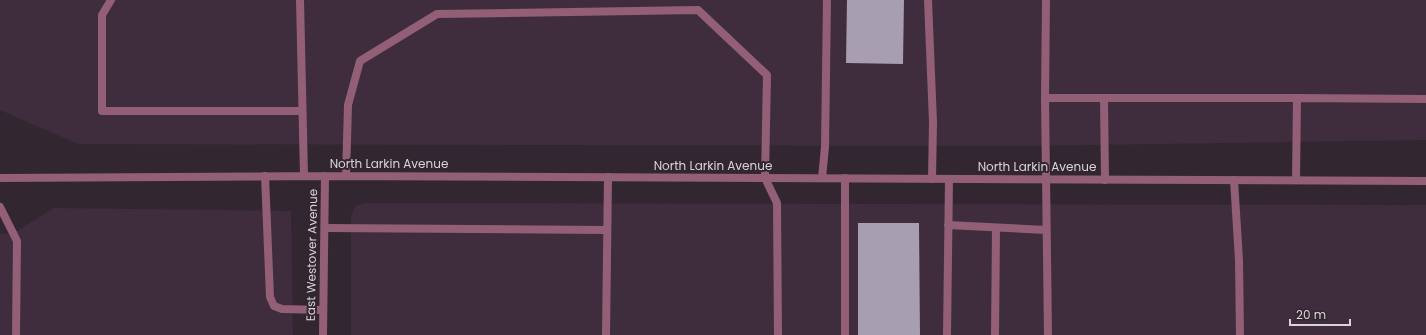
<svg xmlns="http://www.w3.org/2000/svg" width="1426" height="335" viewBox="0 0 1426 335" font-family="Poppins,sans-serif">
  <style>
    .built { fill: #3f2d3d }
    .building { fill: #a79eaf }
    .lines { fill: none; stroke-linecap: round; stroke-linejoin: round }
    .lane { stroke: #925f77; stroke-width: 8 }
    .street { stroke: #925f77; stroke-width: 8 }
    .labels { text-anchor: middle; stroke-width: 4; stroke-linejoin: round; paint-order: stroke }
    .street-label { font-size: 12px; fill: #dad2d9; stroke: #322631 }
  </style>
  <rect width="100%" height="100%" fill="#322631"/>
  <path class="built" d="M0 0H1426V140L1027 146 78 144 0 110Z
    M364 203 1426 205V335H351V216L355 207Z
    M54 208 291 211 293 335H0V234L14 233Z"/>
  <path class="building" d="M847 0H904L903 64 846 63Z
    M858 223H919L920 335H858Z"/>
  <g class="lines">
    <path class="lane" d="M111 0 102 15V111H302
      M300 0 304 176
      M928 0 933 122 932 179
      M1045 98 1046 0
      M1297 98 1426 99
      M265 176 270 297 274 306 282 309 323 310
      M346 176 348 105 360 61 437 14 698 10 767 75 765 178 777 203 778 335
      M822 178 825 147 827 0
      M1105 180 1104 98H1297L1296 180
      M1234 180 1239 260 1240 335
      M0 207 17 241 16 335
      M948 225 1046 230
      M325 228 607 230
      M606 335 608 177
      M845 335V178
      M947 335 949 179
      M995 335 996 229
      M1048 335 1045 98H1104"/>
    <path class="street" d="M0 178 325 176 1426 181
      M323 335 325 176"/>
  </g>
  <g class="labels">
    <g class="street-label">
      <text x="389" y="168">North Larkin Avenue</text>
      <text x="713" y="170">North Larkin Avenue</text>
      <text x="1037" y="171">North Larkin Avenue</text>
      <text transform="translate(312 255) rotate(-89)" y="4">East Westover Avenue</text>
    </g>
  </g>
  <path d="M1290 319v6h60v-6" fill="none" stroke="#dad2d9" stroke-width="2"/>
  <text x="1296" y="319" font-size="12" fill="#dad2d9" stroke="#322631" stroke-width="3" paint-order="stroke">20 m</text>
</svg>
